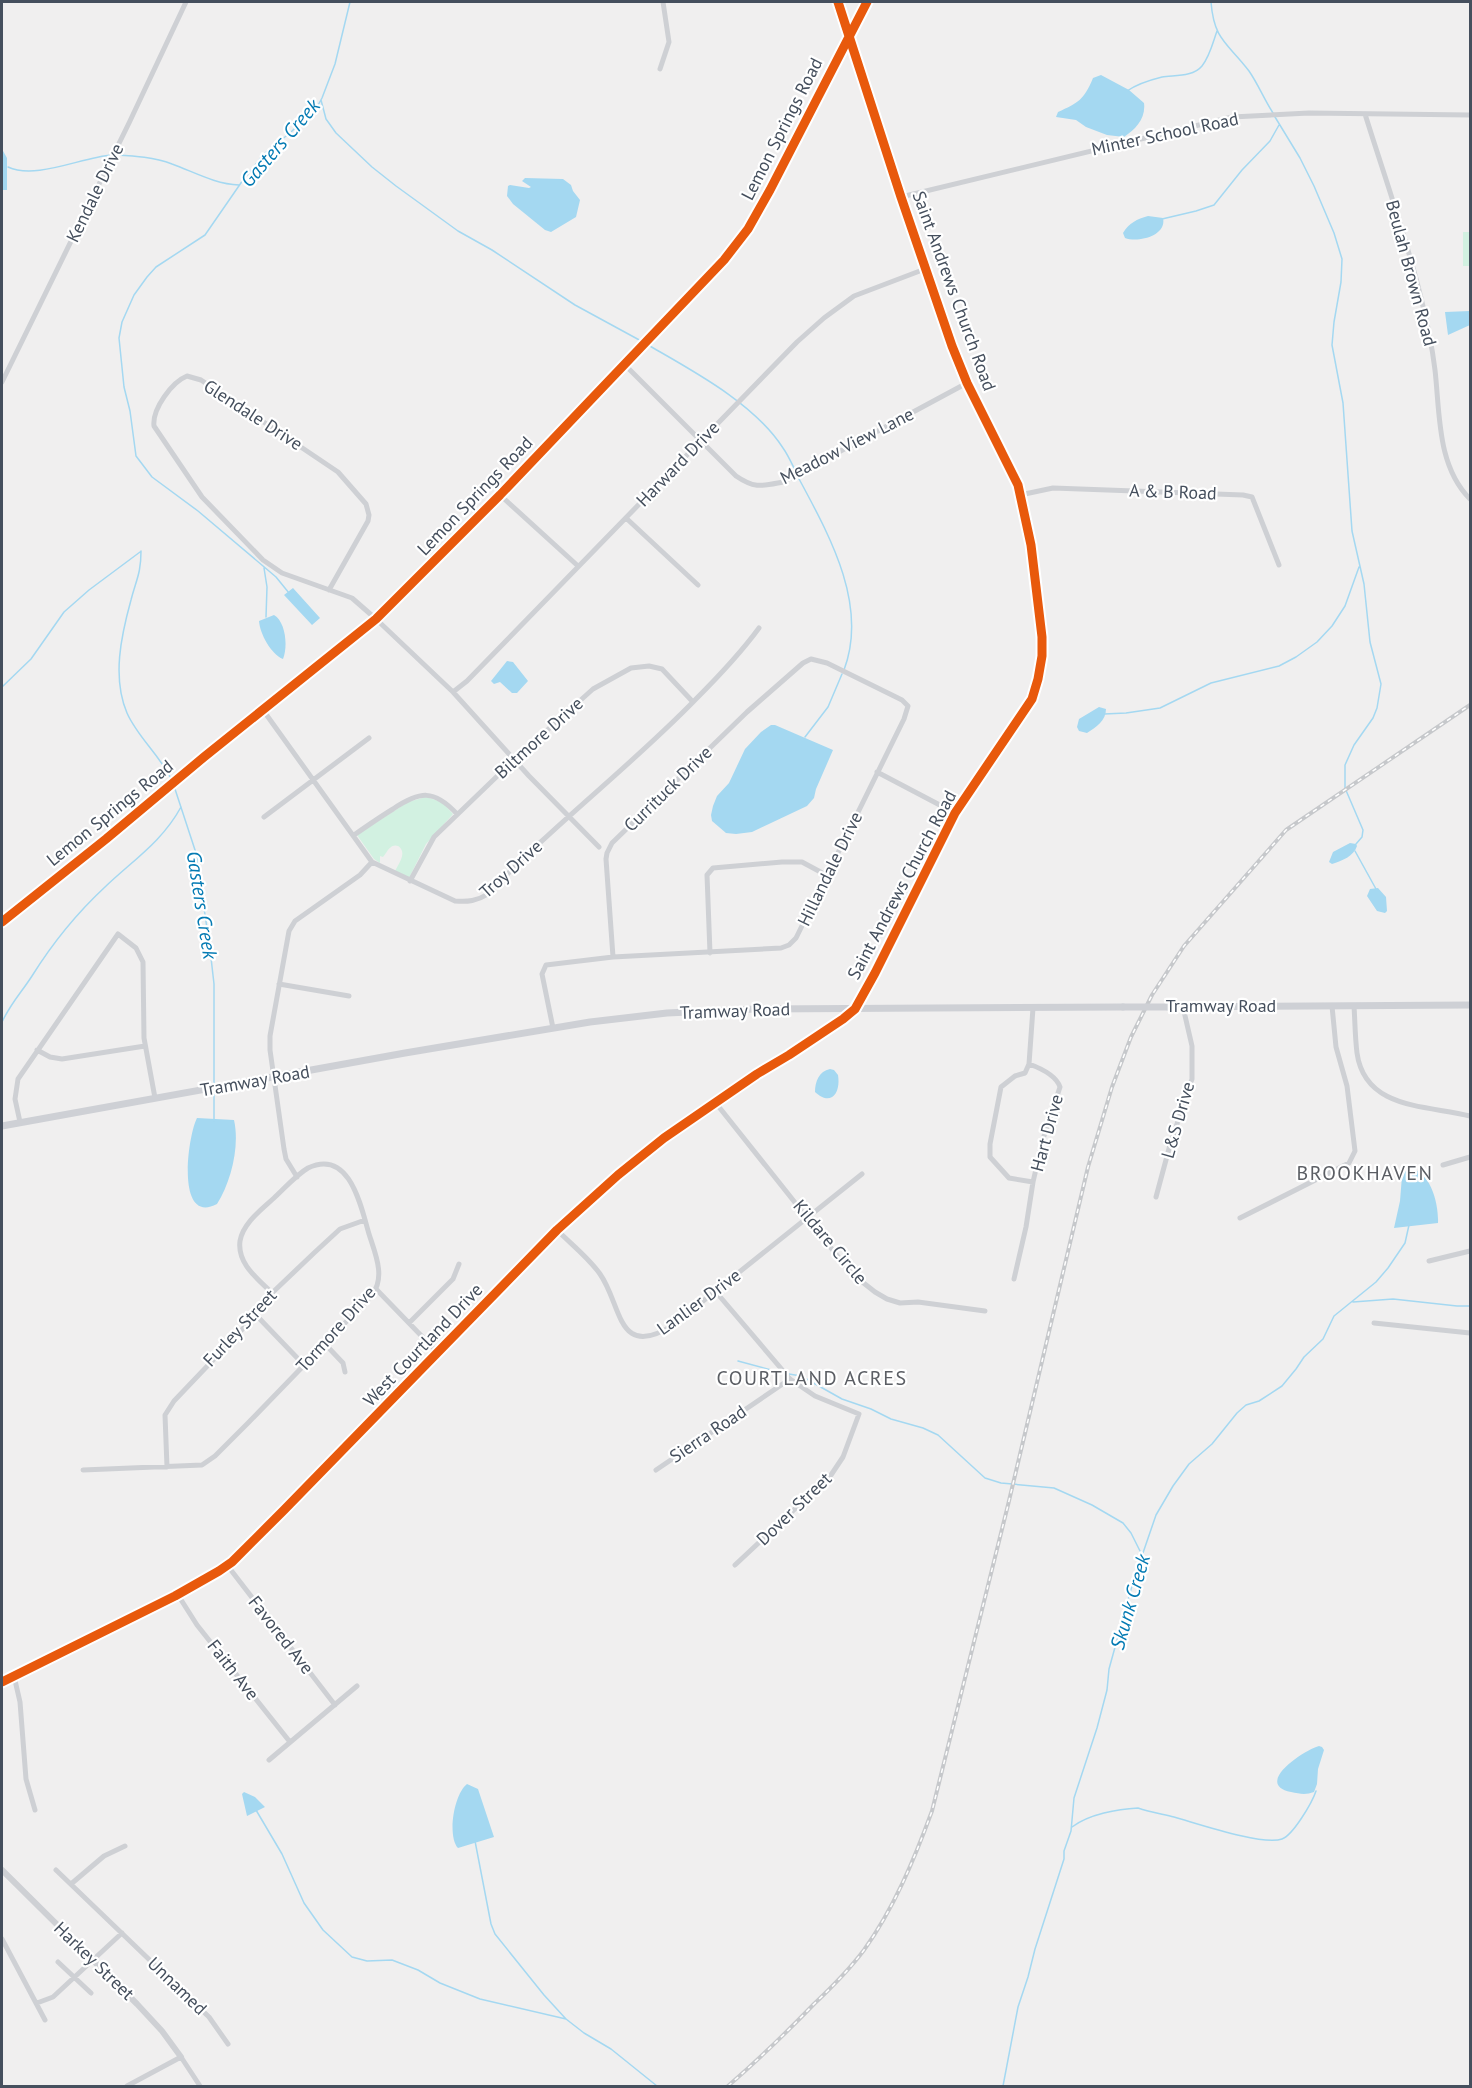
<svg xmlns="http://www.w3.org/2000/svg" width="1472" height="2088" viewBox="0 0 1472 2088" font-family="'PT Sans',sans-serif">
  <style>
    .green { fill: #d2f1e1 }
    .water { fill: #a4d8f1 }
    .lines { fill: none; stroke-linecap: round; stroke-linejoin: round }
    .stream { stroke: #a4d8f1; stroke-width: 1.5 }
    .minor { stroke: #ced0d4; stroke-width: 5 }
    .tertiary { stroke: #ced0d4; stroke-width: 6 }
    .secondary { stroke: #ced0d5; stroke-width: 7 }
    .rail-casing { stroke: #c6c8cb; stroke-width: 4 }
    .rail { stroke: #fff; stroke-width: 1.5; stroke-dasharray: 4.5; stroke-linecap: butt }
    .secondary-bridge { stroke: #ced0d5; stroke-width: 7 }
    .cycleway-casing { stroke: #fff; stroke-width: 13 }
    .cycleway { stroke: #e8590c; stroke-width: 9 }
    .labels { text-anchor: middle; stroke-width: 4.5; stroke-linejoin: round; paint-order: stroke }
    .street-label { font-size: 18px; fill: #454f5d; stroke: #fff }
    .water-label { font-size: 20px; font-style: italic; fill: #037ab3; stroke: #fff }
    .neighbourhood-label { font-size: 20px; letter-spacing: 1.5px; fill: #5b5e64; stroke: #fff }
  </style>
  <rect width="100%" height="100%" fill="#f0efef"/>
  <path class="green" d="M1463 232H1470V266H1463Z
    M426 797 442 802 453 814 426 844 409 878 395 871C397 867 401 861 402 856 404 848 396 842 390 848 388 849 385 855 383 857L380 856V863L374 859 357 835 408 802Z"/>
  <path class="water" d="M1101 75 1129 90 1144 103C1146 118 1136 129 1124 137L1107 135 1086 127 1076 120 1056 117 1058 112C1078 103 1084 100 1093 78Z
    M2 149 7 158V190H2Z
    M525 178 563 179 571 185 573 191 580 200 576 217 551 232 545 230 513 204 507 196 508 186 510 185 529 188 531 187 522 181Z
    M1148 216 1163 218C1167 236 1138 243 1125 238L1123 233C1129 223 1137 219 1148 216Z
    M1470 311V325L1448 335 1445 312Z
    M293 588 320 618 312 625 284 595Z
    M274 615C286 622 288 647 283 659 271 654 260 634 259 621Z
    M507 661 513 662 528 681 517 693H512L500 682 494 684 491 681Z
    M1099 707 1106 709C1106 721 1096 727 1087 733L1079 731 1077 727 1079 719Z
    M771 725H775L833 750 816 789 814 798 807 806 752 832 736 834 726 833 712 821 711 815 713 806 717 796 729 783 745 749 761 732Z
    M1350 843 1356 844 1357 846C1354 856 1342 861 1332 864L1329 862 1333 852Z
    M1378 888 1386 897 1387 911 1385 913 1377 911 1367 896 1370 889Z
    M830 1069 834 1070 838 1075C841 1093 831 1107 815 1092 815 1082 819 1071 830 1069Z
    M197 1118 234 1120C240 1146 231 1182 217 1204 175 1226 188 1135 197 1118Z
    M1407 1169C1430 1167 1439 1204 1438 1223L1394 1228 1400 1201 1402 1176Z
    M1319 1746 1322 1747 1324 1750 1318 1769 1317 1784 1314 1792C1306 1795 1300 1794 1291 1792 1253 1784 1304 1750 1319 1746Z
    M467 1784 478 1789 494 1837 458 1848C447 1836 454 1794 467 1784Z
    M244 1792 255 1797 265 1807 247 1816 242 1794Z"/>
  <g class="lines">
    <path class="stream" d="M1211 2C1214 41 1228 43 1249 71 1258 84 1264 99 1273 113
      M1127 91C1137 84 1150 80 1162 77 1175 75 1193 77 1202 66 1210 56 1213 42 1217 31
      M321 100 326 119 336 133 372 167 396 186 458 231 492 250 575 305 643 342
      M1275 117 1300 158 1314 186 1334 233 1342 259 1341 282 1334 322 1332 345 1343 403 1352 531 1364 584 1370 642 1381 684 1377 708 1373 718 1354 745 1345 765V788L1363 830 1362 837 1356 844
      M116 155C135 156 154 157 172 164 194 172 215 184 239 185
      M8 167C36 180 82 157 112 155
      M1162 219 1196 211 1214 205 1242 170 1270 141 1279 125
      M648 345C693 371 754 403 783 448 788 455 792 464 796 472
      M798 477C828 533 869 604 844 670
      M141 551C141 574 136 580 131 600 121 636 112 678 127 713 138 738 161 756 172 781
      M264 568 267 587 266 617
      M289 593 276 577 198 511 152 477 136 456 130 411 124 387 119 338 122 322 134 295 147 277 156 267 205 235 243 180 264 154 291 132 317 107 322 98 335 64 350 2
      M2 687 31 659 64 612 89 590 140 552
      M1104 714 1126 713 1160 708 1211 683 1279 666 1296 657 1317 642 1332 626 1345 606 1359 567
      M805 737 828 707 842 674
      M174 786 196 853 210 949 214 984V1085
      M1355 851 1376 889
      M2 1022C11 1003 21 993 32 976 52 944 77 913 105 887 132 861 162 842 181 807
      M214 1121V1090
      M1353 1302 1393 1299 1457 1306H1470
      M738 1361 782 1373
      M789 1374 801 1376 842 1399 871 1409 891 1419 923 1428 938 1435 985 1478 1001 1483 1054 1488 1092 1505 1123 1523 1131 1533 1141 1553
      M256 1810 282 1854 304 1903 323 1930 352 1957 367 1961 392 1960 418 1970 440 1983 480 1999 566 2019
      M1072 1827C1089 1814 1118 1809 1138 1808 1150 1812 1162 1814 1174 1817 1196 1823 1263 1846 1282 1839 1293 1835 1312 1803 1316 1791
      M475 1841 491 1924 495 1934 544 1995 566 2019 584 2033 611 2049 657 2086
      M1003 2086 1018 2007 1028 1977 1035 1949 1064 1859V1851L1071 1831 1074 1798 1097 1728 1107 1690 1109 1669 1133 1582 1156 1515 1173 1486 1189 1464 1212 1444 1237 1413 1246 1405 1259 1401 1282 1386 1296 1369 1304 1357 1323 1339 1334 1316 1376 1282 1388 1268 1405 1243 1409 1225"/>
    <path class="minor" d="M660 69 669 42 663 2
      M1365 114C1384 175 1406 236 1421 298 1427 321 1432 346 1435 370 1440 414 1437 466 1470 499
      M901 197 1232 117 1309 113 1470 115
      M625 365 736 476C755 489 762 486 783 482L967 383
      M2 382 129 123 186 2
      M500 495 578 566
      M1020 495 1053 488 1243 495 1252 497 1279 565
      M626 518 698 585
      M329 590 368 521 369 515 366 504 338 472 201 380 187 376C172 382 152 409 154 426L202 497 263 560 282 573 352 598 376 619 453 692 529 776 599 847
      M453 692 467 681 797 342 824 318 854 296 925 269
      M263 710 372 862 455 901C468 902 477 901 488 894 553 825 629 768 695 700 718 677 740 654 759 628
      M877 772 955 813
      M264 817 369 738
      M354 835C367 826 380 817 393 809 420 791 434 789 457 814
      M410 881 434 837 514 760 593 689 631 668 649 666 662 669 693 702
      M710 953 707 875 713 868 782 862H802L828 876
      M279 984 349 996
      M1354 1006C1355 1021 1355 1037 1357 1053 1365 1110 1427 1105 1470 1116
      M1033 1008 1029 1064 1025 1073 1015 1076 1001 1087 990 1144V1157L1009 1178 1033 1182
      M553 1028 542 974 546 965 613 957 781 948 789 945 796 938 904 719 908 706 902 700 827 663 811 659 803 663 747 712 612 843 607 853 606 859 613 957
      M37 1050 50 1057 62 1059 145 1046
      M715 1102 851 1273 875 1292 887 1299 900 1303 918 1302 985 1311
      M20 1122 15 1099 18 1079 118 934 136 948 143 962 144 1038 155 1098
      M1443 1165 1470 1157
      M297 1177 286 1159 284 1149 270 1050V1036L289 931 295 921 360 875 372 862
      M1156 1197 1170 1145 1192 1079V1046L1183 1007
      M1240 1218 1349 1163 1355 1151 1347 1086 1336 1047 1332 1006
      M557 1230C571 1244 589 1258 600 1274 622 1305 617 1361 673 1325L862 1174
      M1429 1261 1470 1251
      M1014 1279 1026 1227 1033 1182 1043 1139 1060 1087C1056 1075 1040 1068 1029 1064
      M376 1289 438 1353
      M716 1292 790 1379 815 1396 859 1414 843 1457 831 1475 735 1565
      M256 1315 304 1365
      M409 1323 453 1279 459 1264
      M1374 1323 1470 1333
      M325 1344 343 1363 345 1372
      M167 1467 165 1415 174 1401 256 1315 272 1293 314 1253 340 1229 365 1220
      M83 1470 202 1465 215 1456 248 1423 372 1295C386 1277 375 1253 369 1234 361 1207 350 1148 308 1168 296 1175 284 1189 274 1198 262 1209 243 1223 240 1241 237 1264 258 1279 272 1293
      M656 1470 790 1379
      M227 1565 335 1705
      M178 1595 197 1625 290 1742
      M14 1676 20 1702 26 1779 35 1810
      M2 1682 175 1596 219 1571 232 1562 284 1510 557 1230C618 1172 684 1121 755 1075 789 1053 825 1035 855 1009
      M269 1760 357 1686
      M56 1870 209 2017 228 2044
      M71 1884 104 1856 125 1846
      M2 1939 45 2020
      M58 1962 91 1993
      M37 2003 53 1997 122 1933
      M127 2086 181 2057 200 2086"/>
    <path class="tertiary" d="M838 2 901 197 952 346 967 383 1018 485 1031 545 1042 637V656L1038 679 1032 699 955 813 875 973 855 1009
      M2 922 106 839 204 757 376 619 500 495 724 260 748 229 770 190 867 2
      M2 1870 137 2004 162 2031 181 2057"/>
    <path class="secondary" d="M1168 1007 1470 1005
      M2 1126 405 1053 590 1022 667 1013 755 1009 1123 1007"/>
    <g class="rail-casing">
      <path id="rail" d="M728 2086C758 2060 786 2033 814 2004 832 1987 849 1970 864 1950 894 1908 914 1860 932 1811L1008 1505 1088 1167 1112 1087 1131 1037 1152 995 1184 946 1286 830 1470 705"/>
    </g>
    <use href="#rail" class="rail"/>
    <path class="secondary-bridge" d="M1123 1007H1168"/>
    <g class="cycleway-casing">
      <path id="cycleway" d="M2 922 106 839 204 757 376 619 500 495 724 260 748 229 770 190 867 2
        M2 1682 175 1596 219 1571 232 1562 284 1510 557 1230 618 1175 664 1138 757 1074 789 1055 843 1019 855 1009 875 973 955 813 1032 699 1038 679 1042 656V637L1031 545 1018 485 967 383 952 346 901 197 838 2"/>
    </g>
    <use href="#cycleway" class="cycleway"/>
  </g>
  <g class="labels">
    <g class="street-label">
      <text transform="translate(782 129) rotate(-63)" y="6">Lemon Springs Road</text>
      <text transform="translate(1165 134) rotate(-12)" y="6">Minter School Road</text>
      <text transform="translate(95 193) rotate(-64)" y="6">Kendale Drive</text>
      <text transform="translate(1411 273) rotate(75)" y="6">Beulah Brown Road</text>
      <text transform="translate(954 291) rotate(70)" y="6">Saint Andrews Church Road</text>
      <text transform="translate(253 415) rotate(33)" y="6">Glendale Drive</text>
      <text transform="translate(847 446) rotate(-27)" y="6">Meadow View Lane</text>
      <text transform="translate(678 464) rotate(-46)" y="6">Harward Drive</text>
      <text transform="translate(1173 492) rotate(2)" y="6">A &amp; B Road</text>
      <text transform="translate(475 496) rotate(-46)" y="6">Lemon Springs Road</text>
      <text transform="translate(539 738) rotate(-42)" y="6">Biltmore Drive</text>
      <text transform="translate(668 789) rotate(-44)" y="6">Currituck Drive</text>
      <text transform="translate(110 813) rotate(-39)" y="6">Lemon Springs Road</text>
      <text transform="translate(511 869) rotate(-42)" y="6">Troy Drive</text>
      <text transform="translate(830 869) rotate(-64)" y="6">Hillandale Drive</text>
      <text transform="translate(902 885) rotate(-62)" y="6">Saint Andrews Church Road</text>
      <text x="1221" y="1012">Tramway Road</text>
      <text transform="translate(735 1011) rotate(-2)" y="6">Tramway Road</text>
      <text transform="translate(255 1081) rotate(-10)" y="6">Tramway Road</text>
      <text transform="translate(1178 1120) rotate(-74)" y="6">L&amp;S Drive</text>
      <text transform="translate(1047 1133) rotate(-75)" y="6">Hart Drive</text>
      <text transform="translate(830 1242) rotate(50)" y="6">Kildare Circle</text>
      <text transform="translate(699 1302) rotate(-36)" y="6">Lanlier Drive</text>
      <text transform="translate(240 1328) rotate(-47)" y="6">Furley Street</text>
      <text transform="translate(336 1329) rotate(-48)" y="6">Tormore Drive</text>
      <text transform="translate(423 1345) rotate(-46)" y="6">West Courtland Drive</text>
      <text transform="translate(708 1434) rotate(-34)" y="6">Sierra Road</text>
      <text transform="translate(794 1509) rotate(-44)" y="6">Dover Street</text>
      <text transform="translate(281 1635) rotate(52)" y="6">Favored Ave</text>
      <text transform="translate(233 1670) rotate(52)" y="6">Faith Ave</text>
      <text transform="translate(94 1961) rotate(44)" y="6">Harkey Street</text>
      <text transform="translate(177 1986) rotate(44)" y="6">Unnamed</text>
    </g>
    <g class="water-label">
      <text transform="translate(280 143) rotate(-49)" y="7">Gasters Creek</text>
      <text transform="translate(202 905) rotate(81)" y="7">Gasters Creek</text>
      <text transform="translate(1130 1602) rotate(-74)" y="7">Skunk Creek</text>
    </g>
    <g class="neighbourhood-label">
      <text x="1365" y="1180">BROOKHAVEN</text>
      <text x="812" y="1385">COURTLAND ACRES</text>
    </g>
  </g>
  <rect width="1472" height="2088" fill="none" stroke="#454f5d" stroke-width="6"/>
</svg>
